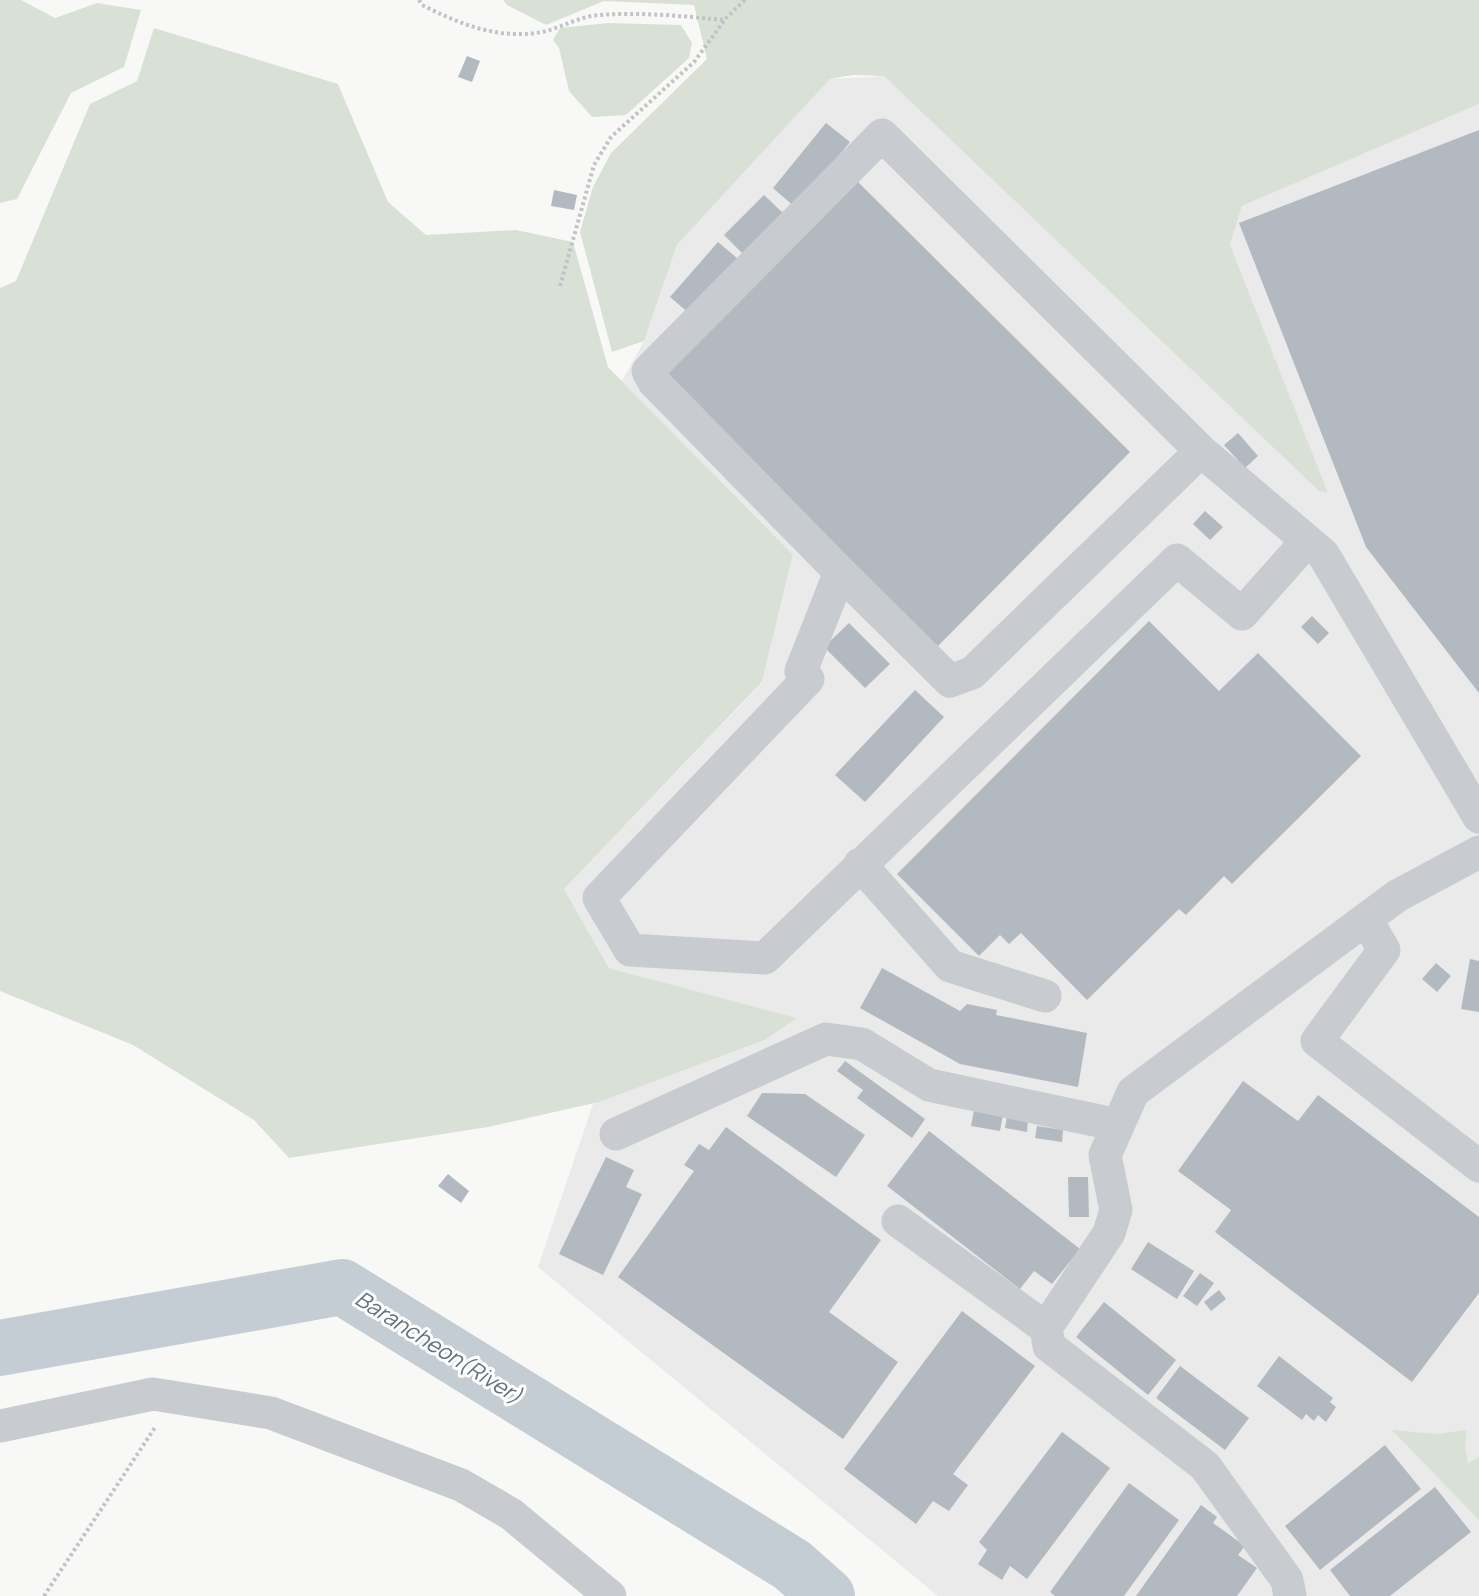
<svg xmlns="http://www.w3.org/2000/svg" width="1479" height="1596" viewBox="0 0 1479 1596" font-family="Manrope,sans-serif">
  <style>
    .built { fill: #e9eae9 }
    .green { fill: #d9e1d7 }
    .lines { fill: none; stroke-linecap: round; stroke-linejoin: round }
    .river { stroke: #c5cdd4; stroke-width: 56 }
    .building { fill: #b3b9c0 }
    .path { stroke: #c1c3c6; stroke-width: 4; stroke-dasharray: 3 3; stroke-linecap: butt }
    .minor { stroke: #c8cbcf; stroke-width: 33 }
    .labels { text-anchor: middle; stroke-width: 6; stroke-linejoin: round; paint-order: stroke }
    .water-label { font-size: 22px; font-style: italic; fill: #617484; stroke: #fff }
  </style>
  <rect width="100%" height="100%" fill="#f8f9f6"/>
  <path class="built" d="M884 76 1327 492 1230 245 1242 206 1479 104V1596H938L538 1267 593 1104 765 1040 796 1018 609 968 564 889 762 683 793 556 622 381 644 341 677 245 830 79Z"/>
  <path class="green" d="M0 0H21L55 18 97 3 141 10 124 67 71 93 17 199 0 203Z
    M503 0H1479V104L1242 206 1230 245 1328 493 1319 491 884 76 853 75 830 79 677 245 644 341 612 352 580 232 593 187 611 153 707 59 694 5 604 1 546 25 507 5Z
    M608 23 681 25 692 43 689 58 626 115 592 117 569 91 559 48 553 40 560 28Z
    M154 28 338 84 388 202 426 235 516 230 573 242 608 367 793 555 762 682 564 889 609 968 797 1018 765 1040 599 1102 488 1127 289 1158 254 1120 133 1045 0 991V288L16 281 90 104 137 81Z
    M1392 1430 1436 1434 1467 1430 1465 1445 1468 1463 1479 1457V1520Z"/>
  <g class="lines">
    <path class="river" d="M0 1348 342 1287 792 1565 827 1596"/>
  </g>
  <path class="building" d="M467 56 480 61 472 82 458 77Z
    M826 123 850 142 796 208 773 188Z
    M1479 130V693L1366 547 1239 223Z
    M856 180 1130 452 934 650 660 378Z
    M554 190 577 195 574 210 551 206Z
    M764 195 784 214 743 254 724 235Z
    M718 242 738 259 690 314 670 297Z
    M1238 433 1258 456 1245 468 1224 445Z
    M1205 511 1223 527 1210 540 1193 524Z
    M1312 616 1329 633 1318 644 1301 627Z
    M1149 621 1219 691 1258 653 1361 756 1232 884 1224 876 1186 915 1179 909 1087 1000 1021 933 1009 944 1000 935 979 956 897 874Z
    M849 623 890 664 865 688 824 647Z
    M915 690 944 717 865 802 835 775Z
    M1470 959 1479 961V1012L1461 1009Z
    M1436 963 1451 976 1437 992 1422 979Z
    M882 968 960 1011 967 1004 997 1010 996 1015 1087 1033 1078 1087 960 1064 860 1008Z
    M845 1061 925 1119 912 1138 857 1098 863 1090 837 1071Z
    M1243 1081 1298 1121 1318 1095 1479 1217V1293L1412 1382 1215 1232 1231 1210 1178 1171Z
    M762 1093 805 1094 865 1135 836 1177 747 1116Z
    M974 1110 1003 1114 1000 1131 971 1126Z
    M1007 1116 1028 1120 1027 1132 1005 1128Z
    M1037 1126 1063 1130 1062 1142 1035 1138Z
    M726 1127 881 1240 829 1312 898 1362 843 1439 618 1277 694 1171 684 1165 699 1144 709 1150Z
    M929 1131 1080 1249 1052 1284 1034 1271 1020 1289 887 1186Z
    M606 1157 634 1170 626 1187 642 1194 603 1275 559 1254Z
    M448 1174 469 1191 461 1203 438 1186Z
    M1068 1177H1088L1089 1217H1069Z
    M1148 1242 1194 1271 1177 1299 1131 1269Z
    M1200 1273 1214 1283 1197 1306 1183 1296Z
    M1219 1290 1226 1299 1211 1311 1204 1302Z
    M1104 1302 1176 1360 1148 1395 1076 1337Z
    M962 1311 1035 1366 953 1474 968 1485 949 1511 933 1501 916 1524 844 1469Z
    M1279 1356 1333 1398 1330 1402 1336 1407 1326 1422 1318 1415 1314 1421 1306 1414 1302 1420 1257 1386Z
    M1180 1366 1249 1418 1225 1450 1156 1398Z
    M1062 1432 1110 1468 1027 1579 1010 1566 1002 1580 978 1564 987 1550 979 1542Z
    M1385 1445 1421 1489 1320 1570 1285 1526Z
    M1129 1483 1179 1520 1124 1596H1055L1050 1592Z
    M1435 1487 1471 1532 1390 1596H1350L1330 1570Z
    M1201 1505 1217 1517 1213 1523 1245 1546 1238 1555 1257 1568 1237 1596H1136Z"/>
  <g class="lines">
    <path class="path" d="M419 0 422 5C460 24 498 40 542 32 561 28 580 16 599 15 641 12 683 16 724 20L745 0
      M560 286 594 165 611 137 694 62 724 21
      M44 1596 156 1426"/>
    <path class="minor" d="M1201 451 882 135 648 371 654 382 840 572 801 671 808 679 599 898 630 950 765 958 1177 560 1242 614 1307 541
      M840 572 950 681 972 673 1201 451 1323 554 1479 817
      M860 864 950 966 1045 996
      M1366 919 1384 950 1317 1041 1479 1166
      M616 1134 826 1039 862 1044 929 1085 1118 1125
      M898 1221 1046 1328
      M0 1426 153 1394 271 1413 461 1485 511 1514 610 1596
      M1290 1596 1287 1580 1205 1466 1049 1346 1046 1328 1109 1233 1116 1210 1105 1155 1133 1092 1397 896 1479 852"/>
  </g>
  <g class="labels">
    <g class="water-label">
      <text transform="translate(439 1347) rotate(32)" y="8">Barancheon(River)</text>
    </g>
  </g>
</svg>
